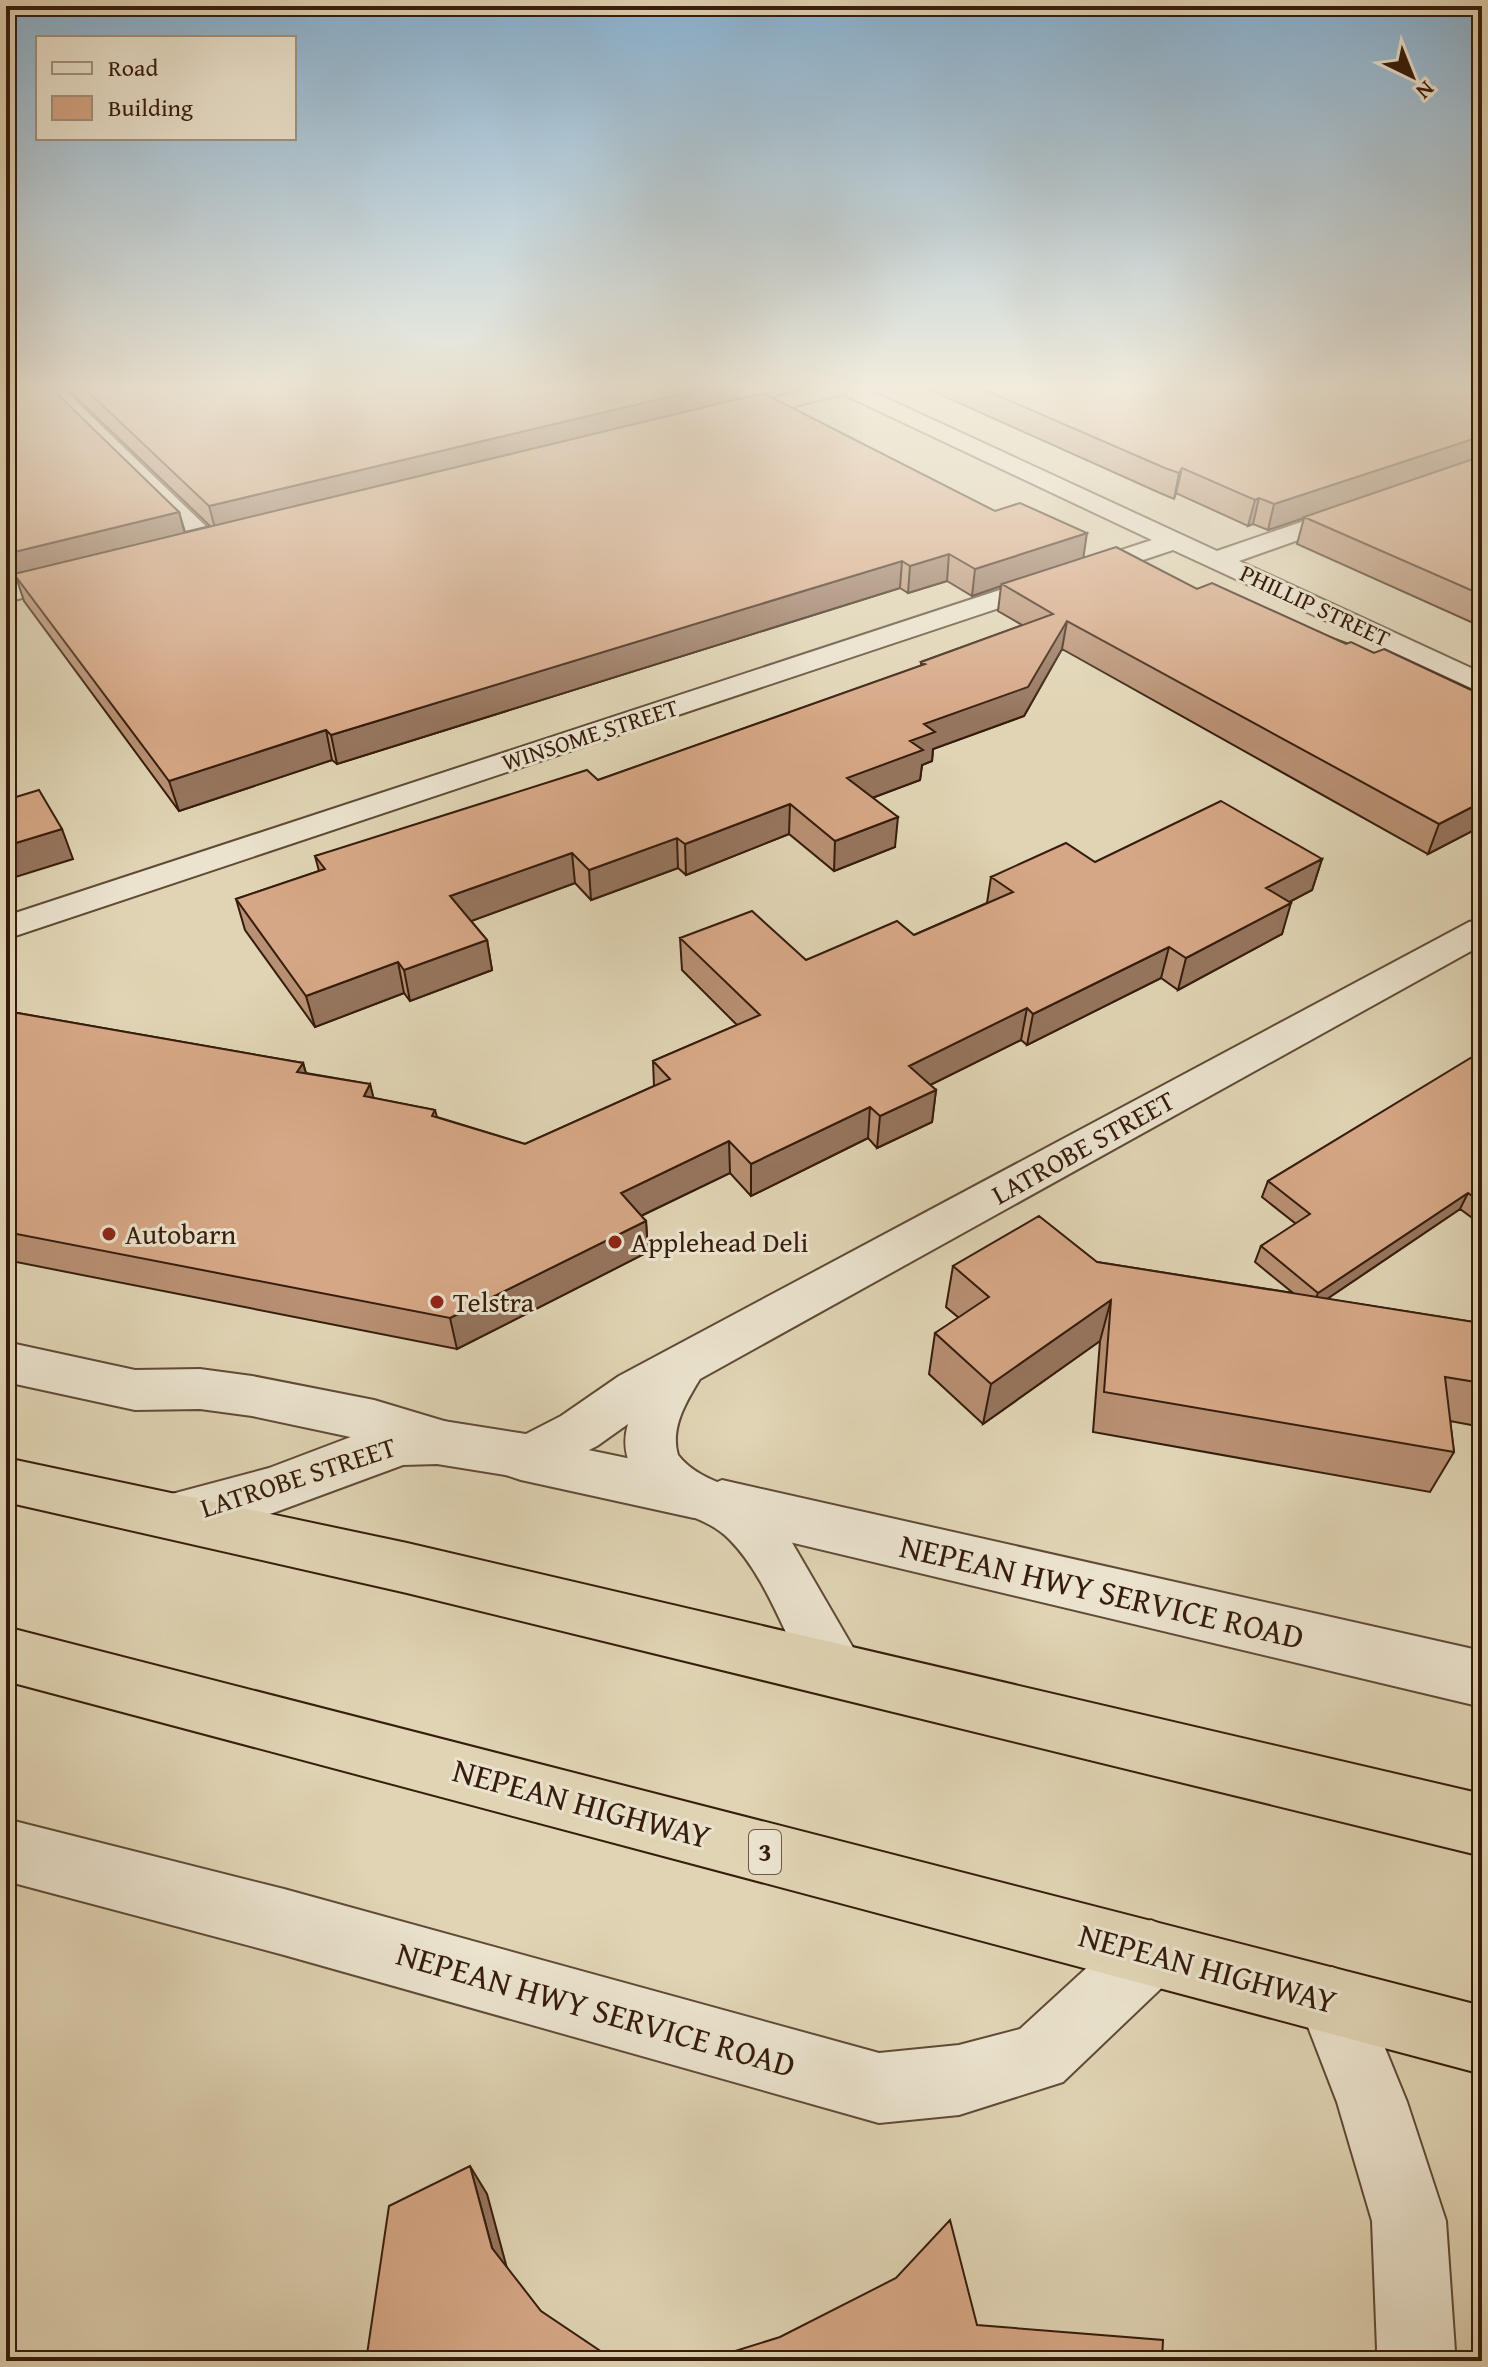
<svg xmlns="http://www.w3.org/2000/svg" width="1488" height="2367" viewBox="0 0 1488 2367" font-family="'Gentium Book Plus',serif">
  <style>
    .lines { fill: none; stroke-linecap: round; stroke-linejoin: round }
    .minor-casing { stroke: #604a36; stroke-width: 4 }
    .tertiary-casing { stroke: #604a36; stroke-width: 4 }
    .trunk-casing { stroke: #361c0c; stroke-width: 4 }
    .minor { fill: #ebe3ce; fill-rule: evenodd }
    .tertiary { fill: #ebe3ce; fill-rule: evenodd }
    .trunk { fill: #e0d4b4; fill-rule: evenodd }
    .wall { fill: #b89073; stroke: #361c0c; stroke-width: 2 }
    .shaded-wall { fill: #96755e; stroke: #361c0c; stroke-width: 2 }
    .building { fill: #d6a786; stroke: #361c0c; stroke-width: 2 }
    .poi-dot { fill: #8f2418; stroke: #ebe3ce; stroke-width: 3 }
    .labels { text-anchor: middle; stroke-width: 6; stroke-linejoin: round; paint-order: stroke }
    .far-street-label { font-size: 24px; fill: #361c0c; stroke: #ebe3ce }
    .shield { fill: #ebe3ce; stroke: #6c5846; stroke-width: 2 }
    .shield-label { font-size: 26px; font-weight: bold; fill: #361c0c }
    .street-label { font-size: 28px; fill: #361c0c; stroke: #ebe3ce }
    .poi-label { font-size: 28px; fill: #361c0c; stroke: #ebe3ce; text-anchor: start }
    .near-street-label { font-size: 34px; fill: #361c0c; stroke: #ebe3ce }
  </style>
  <rect width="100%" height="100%" fill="#e0d4b4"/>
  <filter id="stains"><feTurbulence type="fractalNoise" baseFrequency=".0025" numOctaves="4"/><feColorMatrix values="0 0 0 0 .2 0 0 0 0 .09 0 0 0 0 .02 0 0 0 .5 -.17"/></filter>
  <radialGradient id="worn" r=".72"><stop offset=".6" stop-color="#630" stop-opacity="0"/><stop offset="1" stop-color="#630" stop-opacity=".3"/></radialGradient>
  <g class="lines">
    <g class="minor-casing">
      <path id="minor" d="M37 386H60L219 539 223 544 219 549H201Z
        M824 386H860L1217 551 1348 506H1366L1369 511 1366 516 1239 561 1482 673V693L1173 550 6 939V916L1152 540 843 394 723 424 712 417 715 412Z
        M78 568 87 570 91 576 87 582 6 602V586Z
        M6 1342 135 1370 200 1369 252 1376 374 1400 464 1427 472 1442 464 1457 446 1464 374 1442 252 1416 200 1409 135 1410 6 1382Z
        M521 1436 694 1472 715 1483 722 1480 1482 1651V1707L722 1526 701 1515 694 1518 521 1480 503 1474 495 1458 503 1442Z
        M6 1819 284 1889 879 2053 959 2045 1020 2029 1128 1930 1151 1920 1174 1930 1184 1953 1174 1976 1063 2082 959 2115 879 2123 284 1955 6 1881Z
        M1332 1967 1356 1977 1407 2102 1446 2221 1455 2351 1450 2361H1372L1377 2349 1372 2221 1337 2102 1298 2001 1308 1977Z"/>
    </g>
    <g class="tertiary-casing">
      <path id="tertiary" d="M1482 919V945L700 1379C686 1402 670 1428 678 1455 703 1487 749 1485 776 1515L855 1651 864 1670 855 1689 835 1697 815 1689C786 1642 769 1580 730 1540 699 1508 656 1518 633 1471 625 1456 623 1441 628 1424L597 1446 531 1479 437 1464 403 1465 273 1513 172 1539 153 1533 145 1516 153 1499 269 1468 356 1435 403 1421 437 1420 526 1434 561 1416 619 1376 1469 922Z"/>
    </g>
    <g class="trunk-casing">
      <path id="trunk" d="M6 1458 407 1543 1482 1794V1856L407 1593 6 1502Z
        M6 1627 1482 2006V2074L6 1681Z"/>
    </g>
    <use href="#minor" class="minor"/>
    <use href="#tertiary" class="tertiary"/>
    <use href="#trunk" class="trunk"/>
  </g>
  <path class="wall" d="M6 386 179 512 185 532 210 526 64 386H750L738 389V399L1083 558 1197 589 1374 653 1482 695V826L1428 854 1062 649 1024 716 933 749 932 761 922 765 920 780 872 798 895 847 834 871 789 834 686 875 678 868 591 900 575 883 471 921 487 940 492 970 410 1001 404 993 315 1027 245 930 236 899 319 871 315 856 598 780 921 666V662L1022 625 998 611 1001 586 972 596 947 581 908 593 900 588 337 764 332 760 179 811 24 601 17 580 10 582 6 576Z
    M931 386H1482V627L1297 544 1304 518 1268 530 1253 524 1248 526 1176 493 1174 499 1160 493 930 390Z
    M1322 859 1312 890 1289 902 1282 934 1178 990 1161 978 1027 1045 1021 1040 930 1085 936 1090 932 1122 877 1148 868 1138 751 1196 730 1173 641 1216 646 1221 648 1252 457 1349 6 1260V1011L303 1063 306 1073 370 1084 373 1098 435 1110 437 1117 525 1144 654 1086 653 1061 737 1025 682 970 680 938 806 960 914 935 987 903 991 877 1095 862Z
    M1482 1052V1225L1460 1209 1327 1299 1480 1323 1482 1322V1427L1450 1421 1454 1452 1430 1492 1093 1432 1100 1341 983 1424 929 1374 935 1333 959 1318 946 1307 953 1266 1097 1262 1293 1293 1255 1262 1261 1246 1296 1224 1262 1197 1268 1181Z"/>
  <path class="shaded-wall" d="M715 386H750L738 389V404L216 532 209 506Z
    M1482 436V458L1268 530 1274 504Z
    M1182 468 1176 493 1174 499 1179 473Z
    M1259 498 1253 524 1248 526 1255 500Z
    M179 512 186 538 14 574 17 580 10 582 6 570V554Z
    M1087 533 1083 560 1002 584 1001 586 972 596 975 569Z
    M949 554 947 581 908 593 910 566Z
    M902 561 900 588 337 764 331 735Z
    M1067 621 1062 649 1024 716 933 749 932 761 922 765 920 780 845 808 847 778 910 741 924 724Z
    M326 730 332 760 179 811 169 781Z
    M1482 802V826L1428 854 1439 824Z
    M790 804 789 834 686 875 685 844Z
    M898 817 895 847 834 871 835 841Z
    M62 829 73 859 6 880V846Z
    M677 838 678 868 591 900 589 870Z
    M572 853 575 883 455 927 450 896Z
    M1322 859 1312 890 1257 919 1266 888Z
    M1291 903 1282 934 1178 990 1186 958Z
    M487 940 492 970 410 1001 404 970Z
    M1169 947 1161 978 1027 1045 1033 1014Z
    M398 962 404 993 315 1027 306 996Z
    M1027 1008 1021 1040 906 1097 909 1066Z
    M303 1063 312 1095 297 1072Z
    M370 1084 378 1115 364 1096Z
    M936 1090 932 1122 877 1148 880 1116Z
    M870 1107 868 1138 751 1196V1164Z
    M729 1141 730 1173 624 1224 621 1193Z
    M1468 1193 1460 1209 1312 1309 1318 1293Z
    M646 1221 648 1252 457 1349 450 1318Z
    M1111 1300 1100 1341 983 1424 991 1384Z
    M470 2166 487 2194 508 2272 492 2248Z"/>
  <path class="building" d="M6 386H49L179 512 6 554Z
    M82 386H715L209 506Z
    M976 386H1482V436L1274 504 1259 498 1255 500 1182 468 1179 473 1165 468Z
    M763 393 995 511 1020 503 1087 533 975 569 949 554 910 566 902 561 331 735 326 730 169 781 14 574Z
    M1482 456V595L1304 517Z
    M1116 547 1197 589 1212 583 1346 644 1351 642 1374 653 1384 649 1482 695V802L1439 824 1067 621 1028 687 924 724 935 732 910 741 923 750 847 778 898 817 835 841 790 804 685 844 677 838 589 870 572 853 450 896 487 940 404 970 398 962 306 996 236 899 325 869 315 856 587 770 598 780 925 664 921 662 1053 614 1002 584Z
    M39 790 62 829 6 846V800Z
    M1221 801 1322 859 1266 888 1291 903 1186 958 1169 947 1033 1014 1027 1008 909 1066 936 1090 880 1116 870 1107 751 1164 729 1141 621 1193 646 1221 450 1318 6 1232V1011L303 1063 297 1072 370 1084 364 1096 435 1110 432 1116 525 1144 670 1079 653 1061 760 1015 680 938 752 911 806 960 897 921 914 935 1013 892 991 877 1066 843 1095 862Z
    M1482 1051V1203L1468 1193 1318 1293 1261 1246 1310 1214 1268 1181Z
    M1039 1216 1097 1262 1480 1323 1482 1322V1383L1445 1377 1454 1452 1104 1392 1111 1300 991 1384 935 1333 989 1297 953 1266Z
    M470 2166 492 2248 541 2311 605 2354 659 2361H366L389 2206Z
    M950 2220 977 2325 1163 2340 1162 2361H703L780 2337 896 2278Z"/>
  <linearGradient id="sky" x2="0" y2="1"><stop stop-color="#89b4d5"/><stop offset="0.54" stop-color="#f1ecdd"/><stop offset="1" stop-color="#f1ecdd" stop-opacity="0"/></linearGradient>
  <rect width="1488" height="717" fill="url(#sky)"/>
  <g class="poi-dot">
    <circle cx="109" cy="1234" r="8"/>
    <circle cx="615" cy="1242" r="8"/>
    <circle cx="437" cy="1302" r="8"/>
  </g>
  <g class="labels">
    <g class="far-street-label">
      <text transform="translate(1315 606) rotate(25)" y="8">PHILLIP STREET</text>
      <text transform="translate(590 735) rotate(-18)" y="8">WINSOME STREET</text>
    </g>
    <rect class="shield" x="749" y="1830" width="32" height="44" rx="6"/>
    <g class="shield-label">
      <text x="765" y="1861">3</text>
    </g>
    <g class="street-label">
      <text transform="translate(1083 1147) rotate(-29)" y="10">LATROBE STREET</text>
      <text transform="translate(298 1477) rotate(-18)" y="10">LATROBE STREET</text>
    </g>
    <g class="poi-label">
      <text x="125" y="1244">Autobarn</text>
      <text x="631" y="1252">Applehead Deli</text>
      <text x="453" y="1312">Telstra</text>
    </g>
    <g class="near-street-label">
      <text transform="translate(1102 1591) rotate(13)" y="12">NEPEAN HWY SERVICE ROAD</text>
      <text transform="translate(582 1803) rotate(15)" y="12">NEPEAN HIGHWAY</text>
      <text transform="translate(1208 1968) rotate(15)" y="12">NEPEAN HIGHWAY</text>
      <text transform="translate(596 2009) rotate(16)" y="12">NEPEAN HWY SERVICE ROAD</text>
    </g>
  </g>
  <rect width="1488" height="2367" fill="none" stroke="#e0d4b4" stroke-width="32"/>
  <rect x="8" y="8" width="1472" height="2351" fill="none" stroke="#361c0c" stroke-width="4"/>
  <rect x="16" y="16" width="1456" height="2335" fill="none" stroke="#361c0c" stroke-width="2"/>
  <rect x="36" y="36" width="260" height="104" fill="#ebe3ce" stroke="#a39380" stroke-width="2"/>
  <rect x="52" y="62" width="40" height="12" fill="#ebe3ce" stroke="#a39380" stroke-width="2"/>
  <text x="108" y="76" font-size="24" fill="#361c0c">Road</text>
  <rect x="52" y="96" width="40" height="24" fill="#d6a786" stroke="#a39380" stroke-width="2"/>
  <text x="108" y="116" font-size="24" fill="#361c0c">Building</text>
  <g transform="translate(1412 76) rotate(137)" stroke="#ebe3ce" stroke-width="6" paint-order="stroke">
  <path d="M0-6L14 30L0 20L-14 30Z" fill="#361c0c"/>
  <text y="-12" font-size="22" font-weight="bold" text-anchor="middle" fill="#361c0c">N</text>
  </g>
  <rect width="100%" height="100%" filter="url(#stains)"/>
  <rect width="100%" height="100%" fill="url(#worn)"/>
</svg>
